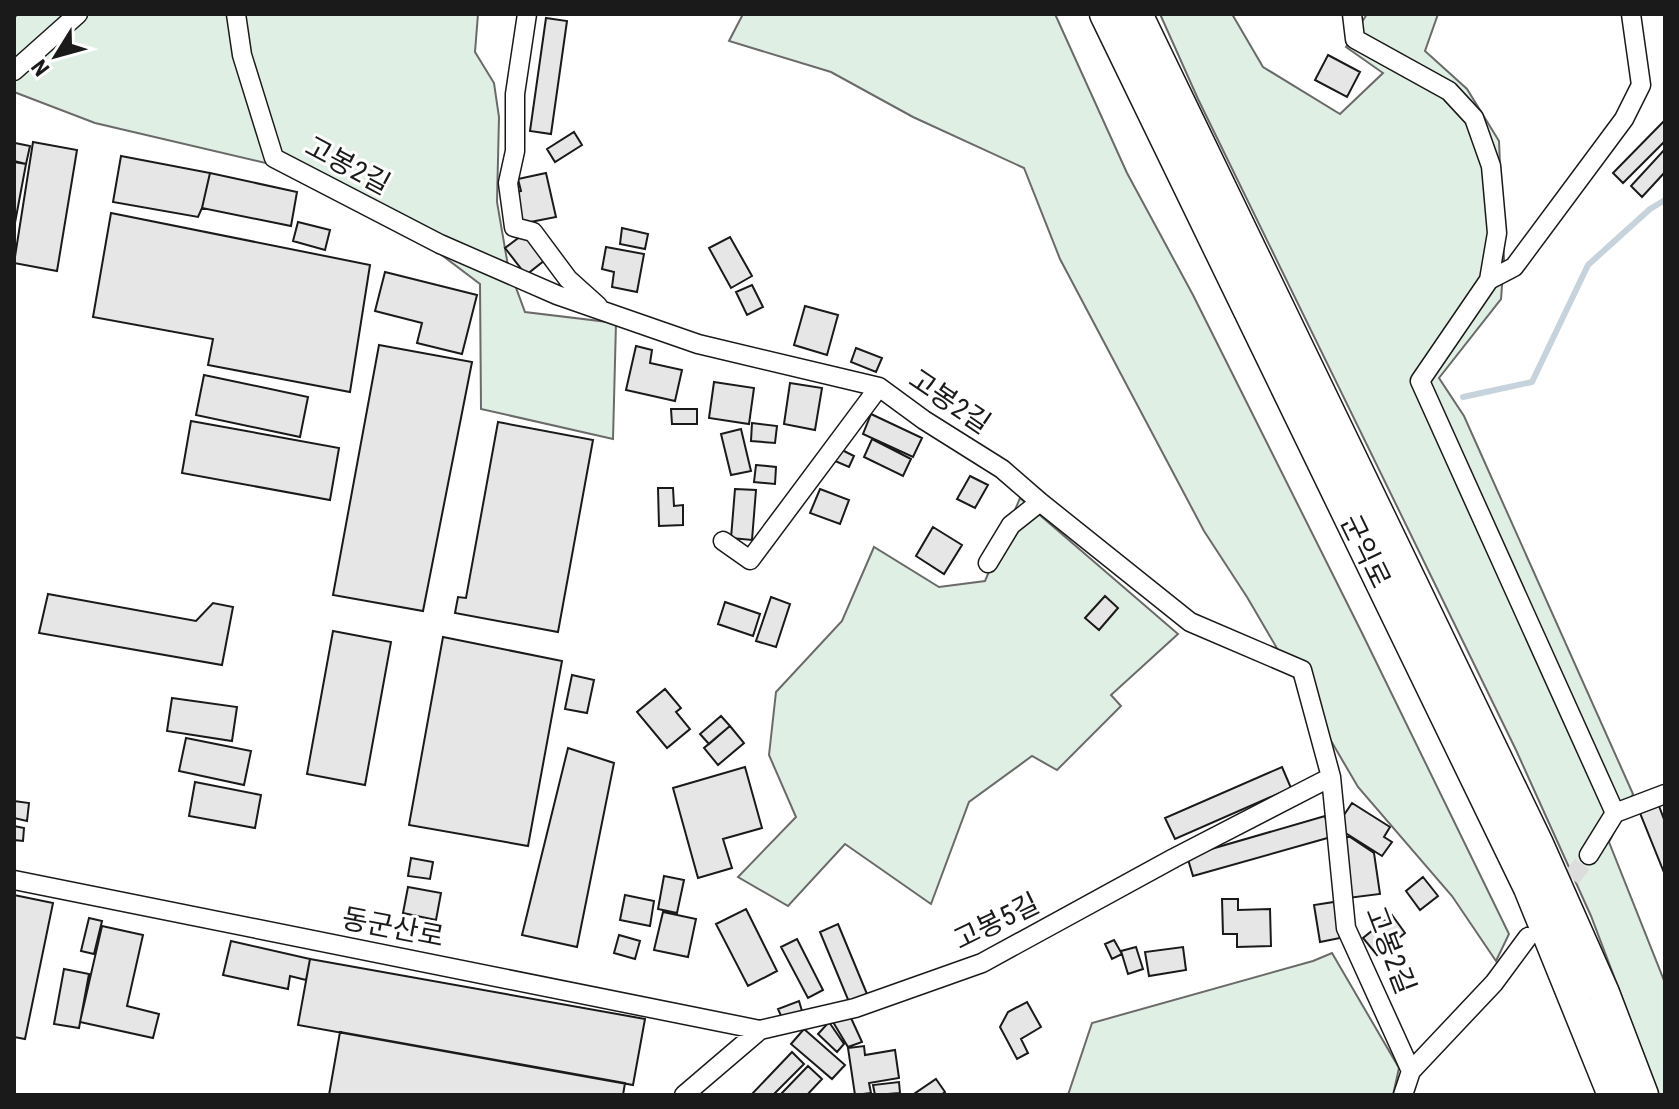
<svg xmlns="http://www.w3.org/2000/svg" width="1679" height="1109" viewBox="0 0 1679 1109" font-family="'Roboto Condensed','Noto Sans KR',sans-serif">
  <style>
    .green { fill: #e0efe3; stroke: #6a6a6a; stroke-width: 2 }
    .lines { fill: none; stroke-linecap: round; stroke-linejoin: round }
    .stream { stroke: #c6d2dc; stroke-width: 6 }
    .building { fill: #e6e6e6; stroke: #1a1a1a; stroke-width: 2 }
    .minor-tunnel { stroke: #ddd; stroke-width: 18; stroke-dasharray: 18 9; stroke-linecap: butt }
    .minor-casing { stroke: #1a1a1a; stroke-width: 21 }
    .trunk-casing { stroke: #1a1a1a; stroke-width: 33 }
    .minor { stroke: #fff; stroke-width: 18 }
    .trunk { stroke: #fff; stroke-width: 30 }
    .labels { text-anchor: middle; stroke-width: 6; stroke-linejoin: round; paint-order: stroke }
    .street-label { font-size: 28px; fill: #1a1a1a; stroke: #fff }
  </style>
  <rect width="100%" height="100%" fill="#fff"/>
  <path class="green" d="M18 14H478L475 52 494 83 499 117 497 202 508 266 525 312 616 323 613 439 481 409 480 284 439 253 274 165 95 123 14 92V18Z
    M743 14H1055L1127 173 1193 295 1361 631 1509 934 1496 961 1452 896 1358 787 1247 597 1204 531 1060 259 1024 168 913 117 831 72 729 41Z
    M1160 14H1232L1263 67 1340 114 1383 73 1346 47 1367 14H1438L1425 51 1467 89 1499 141 1504 259 1501 299 1439 378 1464 416 1633 794 1609 842 1665 983V1095H1659L1591 916 1516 750 1198 99Z
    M1020 498 1178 634 1111 695 1121 706 1057 770 1032 756 969 802 931 904 845 844 788 906 738 877 796 817 769 755 776 692 842 621 874 547 939 587 985 581Z
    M1332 953 1399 1068 1393 1095H1068L1092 1023 1313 961Z"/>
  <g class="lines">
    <path class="stream" d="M1463 397 1532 382 1588 265 1650 209 1665 200"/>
  </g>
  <path class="building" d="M546 18 567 21 551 134 530 131Z
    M1328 55 1360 72 1347 97 1315 80Z
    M1665 120V141L1623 183 1613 173Z
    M574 132 582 145 555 162 547 149Z
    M33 142 77 150 57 271 14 263Z
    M15 143 30 146 26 164 14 161Z
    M1665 149V172L1642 197 1631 186Z
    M121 156 210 173 202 208 198 217 113 202Z
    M14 162 26 164 14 228Z
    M210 173 297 192 291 226 202 208Z
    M546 173 556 217 520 224 513 193 521 191 518 179Z
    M111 213 370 265 350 392 208 365 213 339 93 317Z
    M298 222 330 230 325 250 293 241Z
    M622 228 648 234 645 249 620 244Z
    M525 233 545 260 526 275 505 248Z
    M730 237 752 276 731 288 709 248Z
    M606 247 644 254 637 292 612 287 614 272 602 269Z
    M385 272 477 295 462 354 417 343 422 323 375 311Z
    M752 285 763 307 747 315 736 292Z
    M805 306 838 315 827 355 794 345Z
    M379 345 472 362 423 611 333 595Z
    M636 346 652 350 650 363 682 370 675 401 626 390Z
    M856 348 882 358 876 372 851 362Z
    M204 375 308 397 300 437 196 415Z
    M714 382 754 388 749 424 709 418Z
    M790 383 822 388 815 430 784 424Z
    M671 409H697V424H672Z
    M871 414 922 438 913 457 863 434Z
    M191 421 339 448 330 500 182 473Z
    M498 422 593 440 558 632 455 613 458 597 466 598Z
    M752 423 777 426 775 443 751 441Z
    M741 429 751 471 731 475 721 434Z
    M872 439 911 459 903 476 864 457Z
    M840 449 854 456 849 467 835 461Z
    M756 465 776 467 775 484 754 482Z
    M970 476 988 485 975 508 957 499Z
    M658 488H673L674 506 683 505V525L659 526Z
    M735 489 756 490 752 540 731 538Z
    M820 489 849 500 840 524 810 513Z
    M933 527 962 545 944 574 916 556Z
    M48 594 196 621 213 603 233 607 222 665 39 633Z
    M1105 596 1118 608 1099 630 1085 618Z
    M771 597 790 604 776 647 756 641Z
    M725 602 760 614 753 636 718 624Z
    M333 631 391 642 365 785 307 774Z
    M443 637 562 661 528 846 409 825Z
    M572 675 594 680 587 713 565 709Z
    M665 689 681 708 676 712 690 729 667 748 637 712Z
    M172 698 237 707 232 741 167 731Z
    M721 716 730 726 709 744 700 734Z
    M730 726 744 743 718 765 704 748Z
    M186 738 251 751 244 785 179 771Z
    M568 748 614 763 577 947 522 935Z
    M745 767 762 828 723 839 732 868 698 878 673 788Z
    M1282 767 1291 788 1175 839 1165 818Z
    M195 782 261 795 255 828 189 816Z
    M14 801 29 803 27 821 14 818Z
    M1352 803 1390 827 1384 837 1392 842 1382 856 1336 827Z
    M1659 806 1665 822V875L1640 813Z
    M1325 816 1331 837 1193 876 1187 856Z
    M14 826 24 828 23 841 14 840Z
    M1340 837H1350L1374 853 1380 894 1348 898Z
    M411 858 433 862 430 879 408 876Z
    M664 876 684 880 677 913 658 909Z
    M1423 877 1438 896 1420 910 1406 891Z
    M408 887 441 893 436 920 403 913Z
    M14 895 53 903 25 1039 14 1037Z
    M625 895 654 901 650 926 620 920Z
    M1222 899H1238V910L1270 909 1271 946 1237 947V934H1223Z
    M1334 902 1340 938 1320 942 1314 905Z
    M746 909 777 971 748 986 716 924Z
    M663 912 696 919 688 957 654 950Z
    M1392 915 1405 933 1377 955 1363 938Z
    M89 918 102 921 94 954 81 951Z
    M838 924 867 994 849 1002 820 932Z
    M102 926 143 935 127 1006 159 1014 153 1038 80 1022Z
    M619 935 640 941 635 959 614 953Z
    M797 939 823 990 808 998 781 947Z
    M1114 940 1122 954 1112 959 1105 944Z
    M231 941 310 959 306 980 290 976 288 989 223 975Z
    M1136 947 1143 969 1128 974 1121 951Z
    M1183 947 1186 970 1149 976 1145 952Z
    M310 959 645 1019 633 1085 298 1025Z
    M64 969 89 974 79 1028 54 1024Z
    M799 1001 802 1011 782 1018 778 1009Z
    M1027 1002 1041 1027 1021 1039 1028 1053 1017 1059 1000 1027 1008 1012Z
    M851 1018 862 1042 848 1047 833 1022Z
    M829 1022 844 1044 837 1052 818 1034Z
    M804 1029 845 1065 832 1079 791 1044Z
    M340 1032 625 1083 623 1095H329Z
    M864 1046 865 1055 895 1050 899 1078 869 1083 871 1093 855 1095 848 1048Z
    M792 1052 804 1064 773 1095H751Z
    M808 1066 822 1079 807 1095H780Z
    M936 1079 945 1092 941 1095H915L914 1094Z
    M899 1082 900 1093 875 1095 873 1085Z"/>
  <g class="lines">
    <path class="minor-tunnel" d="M1555 900 1589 855"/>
    <g class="minor-casing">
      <path id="minor" d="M236 14 242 55 274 158 440 244 557 295 698 344 879 387 924 420 1002 469 1040 502 1190 622 1302 670 1331 777 1346 928 1411 1071
        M527 14 515 94V151L508 183 514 227 533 232 568 279 598 306
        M1352 14 1355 39 1449 91 1474 118 1491 166 1497 233 1489 280
        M14 71 78 14
        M723 541 750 560 879 387
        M988 563 1011 525 1040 502
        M1615 813 1420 381 1489 280 1514 267 1624 119 1641 85 1631 14
        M1589 855 1615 813 1665 794
        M14 880 760 1030
        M684 1095 760 1030 855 1008 982 963 1174 858 1331 777
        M1403 1095 1411 1071 1494 983 1528 937"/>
    </g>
    <g class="trunk-casing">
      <path id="trunk" d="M1105 14 1529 888 1613 1095
        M1137 14 1538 844 1604 993 1643 1095"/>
    </g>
    <use href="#minor" class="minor"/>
    <use href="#trunk" class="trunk"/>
  </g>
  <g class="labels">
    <g class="street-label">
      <text transform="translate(348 165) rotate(28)" y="10">고봉2길</text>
      <text transform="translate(950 401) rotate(34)" y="10">고봉2길</text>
      <text transform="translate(1366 551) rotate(64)" y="10">군익로</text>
      <text transform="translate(996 921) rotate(-26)" y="10">고봉5길</text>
      <text transform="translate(393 927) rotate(11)" y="10">동군산로</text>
      <text transform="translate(1391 950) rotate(69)" y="10">고봉2길</text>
    </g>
  </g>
  <rect width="1679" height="1109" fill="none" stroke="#1a1a1a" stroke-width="32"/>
  <g transform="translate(56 56) rotate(233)" stroke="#ffffff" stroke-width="6" paint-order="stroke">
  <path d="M0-6L14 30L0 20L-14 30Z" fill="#1a1a1a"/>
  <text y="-12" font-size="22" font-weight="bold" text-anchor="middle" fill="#1a1a1a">N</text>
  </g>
</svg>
